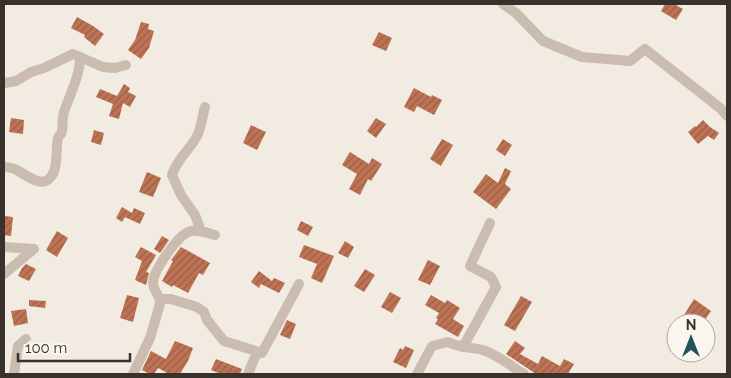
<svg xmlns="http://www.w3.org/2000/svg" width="731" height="378" viewBox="0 0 731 378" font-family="Raleway,sans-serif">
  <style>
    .building { fill: url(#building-hatch) }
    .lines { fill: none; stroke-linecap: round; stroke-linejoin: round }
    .minor { stroke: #cabcae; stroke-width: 10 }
  </style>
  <defs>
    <pattern id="building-hatch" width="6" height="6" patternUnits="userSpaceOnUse" patternTransform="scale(1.25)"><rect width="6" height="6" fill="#be7354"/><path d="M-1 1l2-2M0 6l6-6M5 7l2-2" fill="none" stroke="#9b5f46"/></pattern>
  </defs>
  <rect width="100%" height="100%" fill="#f2ebe2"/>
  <path class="building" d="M665 4H674L683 9 676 20 661 11Z
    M77 17 93 26 104 34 95 46 84 37 85 35 71 28Z
    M141 22 149 24 148 29 154 31 149 48 141 59 128 50 135 40Z
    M379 32 392 38 386 51 372 45Z
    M124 84 130 88 128 92 136 96 130 107 123 103 119 119 109 116 113 104 96 97 100 89 117 96Z
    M414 88 431 97 432 95 442 100 434 115 417 106 414 112 404 107Z
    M11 118 24 120 23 134 9 132Z
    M376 118 386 124 376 138 367 131Z
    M703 120 710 127 719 133 714 140 708 136 698 144 688 132 695 126 696 127Z
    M251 125 266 132 257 150 243 143Z
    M94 130 104 133 101 145 91 142Z
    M442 139 453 145 441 166 430 159Z
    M503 139 512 145 505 156 496 150Z
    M350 152 369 164 372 158 382 164 371 181 368 179 360 195 349 189 357 174 342 165Z
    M505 168 511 171 505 184 511 189 496 209 473 192 486 174 498 183Z
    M147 172 161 178 153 197 139 192Z
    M122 207 132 213 134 208 145 213 140 224 125 217 122 222 116 218Z
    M4 216 13 217 11 236 4 235Z
    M301 221 313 227 308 236 297 230Z
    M57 231 68 238 57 257 46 250Z
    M162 236 169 240 160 253 154 249Z
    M345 241 354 247 348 258 338 253Z
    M304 245 334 256 322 283 311 278 317 264 299 257Z
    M141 247 156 255 146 272 149 273 146 285 135 280 142 261 135 257Z
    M181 247 210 263 203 275 199 273 188 293 173 285 172 287 162 281 173 261 171 260Z
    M428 260 440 266 430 285 418 280Z
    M26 264 36 269 29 281 18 276 22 268Z
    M365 269 375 275 364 292 354 286Z
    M259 271 272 281 274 278 285 283 279 293 261 284 259 288 251 282Z
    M390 292 401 298 392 313 381 307Z
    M127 295 139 298 133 322 120 318Z
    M431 295 445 303 447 300 460 308 453 319 464 326 458 337 435 324 438 319 436 318 439 313 425 305Z
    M521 296 532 302 515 331 504 325Z
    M694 299 711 311 703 323H695L684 315Z
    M29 300 46 301 45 308 29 306Z
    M26 309 28 323 14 326 11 311Z
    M287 320 296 324 290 339 280 335Z
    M175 341 193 348 188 361 180 374H169L158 368 154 374H150L142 370 151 351 166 359Z
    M515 341 525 348 520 354 538 364 542 356 560 366 564 359 574 364 568 374H536L506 354Z
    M405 346 414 350 406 368 393 362 400 348 403 350Z
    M216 359 242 369 240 374H221L211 370Z"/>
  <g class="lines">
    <path class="minor" d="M503 4 516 13 543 41 582 57 630 61 645 49 720 108 727 116
      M4 83 16 81 31 72 44 68 73 54 103 67 115 68 126 65
      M4 167C8 167 11 168 15 169 23 173 37 185 46 181 60 174 55 149 58 138 61 131 60 138 62 131 63 125 62 118 64 112 70 94 80 76 80 57
      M201 231 195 215 181 195 172 175C176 161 188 151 196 138 201 130 202 117 205 107
      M4 247 34 249
      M4 274 34 249
      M161 299H171L197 307 204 312 207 320 224 341 262 353 299 284
      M463 347 496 287 491 277 470 266 490 223
      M14 374 18 346 26 339
      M133 374 150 338 160 304C161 296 153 291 153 283 153 271 177 237 188 232 196 228 207 233 215 235
      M248 374 257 352
      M417 374 432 346 448 342C460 348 470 347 483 350 498 355 511 366 524 374"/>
  </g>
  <rect width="731" height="378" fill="none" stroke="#39312c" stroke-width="10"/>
  <g transform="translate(691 338)"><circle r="24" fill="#faf5ee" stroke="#ada7a0"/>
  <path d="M0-4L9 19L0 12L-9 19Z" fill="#235258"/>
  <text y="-8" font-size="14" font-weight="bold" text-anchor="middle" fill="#39312c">N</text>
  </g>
  <path d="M18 353v8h112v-8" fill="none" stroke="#39312c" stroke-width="2.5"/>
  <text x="25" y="353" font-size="15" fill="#39312c" stroke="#faf5ee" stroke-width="4" paint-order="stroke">100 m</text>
</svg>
